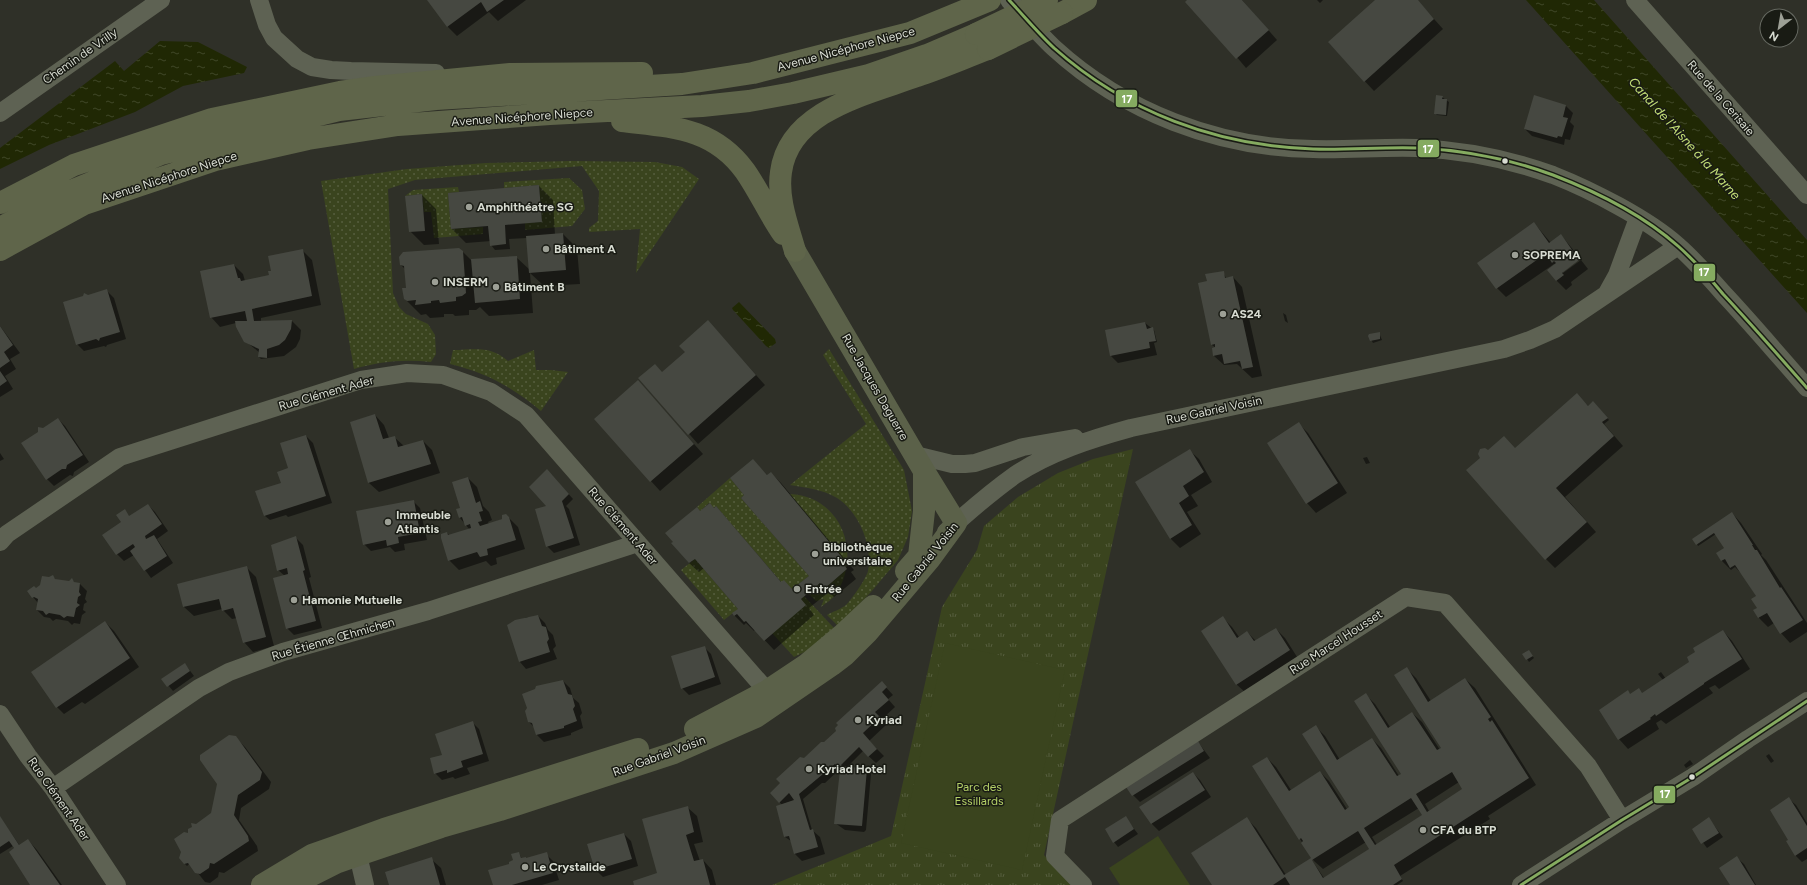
<svg xmlns="http://www.w3.org/2000/svg" width="1807" height="885" viewBox="0 0 1807 885" font-family="Figtree,sans-serif">
  <style>
    .grass { fill: url(#grass-dots) }
    .park { fill: url(#park-tufts) }
    .garden { fill: #3a441e }
    .water { fill: url(#water-ripples) }
    .shadow { fill: #0007; fill-rule: evenodd }
    .building { fill: #464841; fill-rule: evenodd }
    .lines { fill: none; stroke-linecap: round; stroke-linejoin: round }
    .minor { stroke: #5e6253; stroke-width: 18 }
    .major { stroke: #5b6149; stroke-width: 22 }
    .highway { stroke: #5f654a; stroke-width: 22 }
    .highway-bridge { stroke: #5f654a; stroke-width: 22 }
    .bus-1-casing { stroke: #191b14; stroke-width: 6 }
    .bus-1 { stroke: #85ab60; stroke-width: 3 }
    .bus-dot { fill: #d8dcd2; stroke: #191b14; stroke-width: 1.5 }
    .poi-dot { fill: #9da096; stroke: #191b14; stroke-width: 1.5 }
    .labels { text-anchor: middle; stroke-width: 3; stroke-linejoin: round; paint-order: stroke }
    .street-label { font-size: 12px; fill: #d8dcd2; stroke: #191b14 }
    .poi-label { font-size: 12px; font-weight: bold; fill: #d8dcd2; stroke: #191b14; text-anchor: start }
    .park-label { font-size: 12px; fill: #b4d067; stroke: #191b14 }
    .water-label { font-size: 13px; font-style: italic; fill: #c4e077; stroke: #191b14 }
    .line-badge { stroke: #191b14; stroke-width: 1.5 }
    .badge-label { font-size: 11px; text-anchor: middle; font-weight: bold; fill: #fff }
  </style>
  <defs>
    <pattern id="grass-dots" width="8" height="8" patternUnits="userSpaceOnUse"><rect width="8" height="8" fill="#3a441e"/><path d="M2 2h.1M6 6h.1" fill="none" stroke="#565e3e" stroke-width="1.8" stroke-linecap="round"/></pattern>
    <pattern id="park-tufts" width="24" height="20" patternUnits="userSpaceOnUse"><rect width="24" height="20" fill="#3a441e"/><path d="M3 7l-1-3M5 7V3M7 7l1-3M15 17l-1-3M17 17v-4M19 17l1-3" fill="none" stroke="#565e3e"/></pattern>
    <pattern id="water-ripples" width="26" height="14" patternUnits="userSpaceOnUse"><rect width="26" height="14" fill="#202804"/><path d="M2 4q2-2 4 0t4 0M15 11q2-2 4 0t4 0" fill="none" stroke="#404728"/></pattern>
  </defs>
  <rect width="100%" height="100%" fill="#2f3028"/>
  <path class="grass" d="M571 161 655 162 682 167 699 179 636 273 640 229 589 232V228L598 221 599 191 582 166 415 180 388 189 393 293 399 307 406 314 428 324 435 335 436 354 431 362C405 359 380 361 354 369L321 181 407 169 486 163Z
    M569 178 582 190 585 209 572 226 525 230V223L542 222 539 185 504 188V182Z
    M458 187 459 192 448 193 451 229 483 227V234L434 238 431 212H424L422 194 405 196 413 190Z
    M829 349 904 470 912 511 908 537 898 560 871 592 838 626 827 615C832 612 841 609 846 605 852 599 866 579 868 571 873 546 859 512 837 498 822 489 806 488 790 485L866 424 823 355Z
    M453 350C475 350 490 345 508 361L534 350 536 370H551L568 372 541 411C512 387 487 373 450 364Z
    M730 478 744 495 741 498 809 576 792 589 781 582 716 506 714 508 709 503 700 511 697 507Z
    M790 494C840 496 862 551 837 593 834 598 826 603 821 607L824 599 816 601 808 593 820 583 824 589 847 569 843 563 845 561Z
    M695 559 738 609 724 620 681 570Z
    M804 596 834 628 811 649 794 657 772 633Z"/>
  <path class="park" d="M1133 449 1044 855 1071 885H772L891 836 942 607 977 550 984 526 1018 497 1058 473 1093 459Z"/>
  <path class="garden" d="M945 643 1065 670 1022 870 901 843Z
    M1158 836 1190 885H1120L1109 868Z"/>
  <path class="water" d="M1526 0H1594L1807 240V313Z
    M160 41 198 42 247 67 244 73 183 86 135 112 49 145 0 169V148L115 61 124 71Z
    M739 302 775 339 776 343 769 348 766 346 733 310 732 308Z"/>
  <path class="shadow" d="M428 0H526L498 21 489 12 457 36 448 27Z
    M1189 0H1242L1277 40 1246 68Z
    M1317 0H1323L1320 3Z
    M1376 0H1417L1443 29 1374 91 1329 43Z
    M1442 97 1449 102 1447 116 1437 115 1435 113Z
    M1566 106 1573 113 1570 122 1574 126 1570 140 1565 139 1564 145 1532 136 1525 129Z
    M539 186 553 200 555 235 563 234 577 248 580 284 544 286 530 273 533 313 489 316 480 307 476 310H469V315L455 316 453 314H444V317L430 318 426 314 421 315 404 298 407 289 406 270 401 265 462 251 473 262 516 257 530 270 527 238 509 239 510 249 495 250 491 245V241L466 243 452 229 449 194Z
    M422 195 436 209 439 244 424 245 410 231Z
    M1534 223 1551 243 1561 235 1580 258 1563 271V273L1581 260 1588 269 1571 282 1572 285 1566 290 1556 280 1555 265 1554 264 1506 297 1497 288Z
    M302 250 312 260 321 305 261 318V321H292L301 330 300 339 296 347 284 356 261 359 259 357 260 353 243 339 236 323 220 327 211 317 234 265 243 274 245 281 270 276 272 272Z
    M1223 272 1226 278 1233 277 1242 287 1262 376 1252 378 1237 364 1224 365 1214 356 1213 349 1216 348 1212 345 1208 282Z
    M107 291 114 298 126 339 107 345 106 347 104 346 84 351 77 344 88 296Z
    M1283 313 1286 315 1288 323 1285 321Z
    M1145 323 1154 330 1157 342 1154 343 1157 355 1118 363 1111 356Z
    M0 326 20 353 10 359 16 369 5 376 13 389 0 397Z
    M717 331 765 385 698 444 640 378 662 373Z
    M1379 333 1382 340 1373 343 1369 336Z
    M638 381 703 454 660 491 595 419Z
    M1586 404 1589 407 1595 404 1609 420 1604 424 1623 446 1565 497 1596 532 1555 568 1546 559 1488 451 1515 449Z
    M375 415 384 425 389 438 394 437 404 446 423 441 432 450 440 473 379 492 369 483 351 422Z
    M58 419 65 426 89 462 74 472 73 476 70 475 54 486 47 479 43 429Z
    M1299 424 1308 433 1347 493 1316 513 1307 503 1268 443Z
    M306 436 313 443 332 503 288 517 286 515 270 520 265 516Z
    M1189 450 1199 459 1212 482 1191 495 1198 506 1187 512 1201 534 1180 548 1171 539 1137 483Z
    M0 453 4 459 0 461Z
    M1367 457 1370 463 1366 464 1363 458Z
    M753 460 768 476 771 473 781 483 854 570 851 572 856 579 834 597 829 592 809 608 814 615 774 650 755 630 754 631 746 623 744 625 733 614 739 609 704 568 699 572 689 563 701 512 716 507 782 583 792 590 810 576 745 495Z
    M552 475 573 499 566 506 569 509 580 545 554 553 547 546 548 507Z
    M468 478 477 487 483 506 489 512 492 520 488 522 489 524 508 517 518 527 525 549 496 558 497 564 491 566 486 561 459 570 449 560 447 533 450 536 470 530 460 518 458 510 461 509Z
    M413 501 420 508 427 540 404 544 405 550 395 552 390 547 371 551 364 544Z
    M148 505 155 512 168 531 157 539 173 563 151 578 134 555 124 561 117 554 130 517Z
    M1732 513 1741 523 1762 554 1761 555 1766 560 1807 623V632L1790 643 1781 633 1774 623 1768 627 1759 618 1757 597 1742 574 1735 567 1731 570 1722 561 1717 554 1725 548 1716 534 1698 546 1697 544Z
    M296 538 303 545 311 577 309 578 322 628 294 635 287 628 285 576 278 570Z
    M246 567 256 577 274 646 253 652 244 642 237 618 232 619 222 609 194 616 184 607 178 585Z
    M52 576 56 580 69 582 72 580 75 583 80 584 87 591 85 599 87 602 84 604 83 610 86 612 82 615 80 624 74 623 72 625 68 621 56 619 53 621 50 618 44 617 37 610 38 603 33 597 37 589Z
    M538 616 545 623 548 630 553 635 556 646 553 649 557 659 526 669 520 662 508 625 527 617 530 618Z
    M1223 618 1232 627 1239 637 1247 632 1256 641 1276 629 1285 638 1299 660 1246 693 1236 684Z
    M105 622 114 631 139 667 85 704 82 702 64 714 57 707Z
    M1723 631 1732 641 1750 669 1719 689 1715 685 1709 688 1713 693 1666 724 1661 720 1656 723 1659 729 1628 749 1619 739 1601 711 1631 695 1642 694 1663 680 1658 674 1661 672 1666 679 1691 662Z
    M704 647 711 654 721 684 689 695 682 688Z
    M1530 653 1534 658 1529 662 1524 654Z
    M185 664 194 676 173 691 163 679Z
    M1406 668 1416 678 1431 701 1465 679 1475 688 1536 785 1488 816 1490 819 1400 876 1403 881 1397 885H1213L1247 819 1256 828 1286 875 1311 859 1324 878 1370 849 1366 842 1323 869 1314 861 1300 839 1267 758 1276 767 1291 790 1320 772 1329 781 1347 809 1350 807 1316 727 1325 736 1340 760 1372 739 1381 748 1399 776 1402 774 1366 695 1375 704 1390 727 1412 713 1422 722 1440 750 1442 748ZM1459 782 1464 790 1429 811 1425 804ZM1419 808 1423 815 1377 845 1372 837Z
    M563 681 570 688 573 698 579 703 582 713 580 716 583 728 571 733V735L544 742 537 735 534 727 529 722 536 690Z
    M882 683 893 695 888 699 895 707 882 719 886 725 869 741 884 756 876 763 863 751 846 768 867 770 871 774 866 830 864 832 845 830 835 823 841 768 825 783H822L803 799 812 830 820 837 825 854 802 861 795 854 791 841 785 837 782 805 771 793 804 759 838 731Z
    M472 722 479 729 489 761 467 768 470 774 455 779 453 777 442 780 435 773 443 755Z
    M235 737 245 747 271 782 269 789 241 808 239 820 257 846 258 851 224 873 219 872 218 877 210 883 205 882 190 863 187 866 185 864 189 835 196 825 213 814Z
    M1198 742 1210 758 1140 802 1133 795Z
    M1769 754 1774 761 1771 763 1766 756Z
    M1690 760 1693 764 1686 768 1684 765Z
    M1193 773 1200 780 1211 797 1159 831 1152 824 1141 807Z
    M1789 799 1796 805 1807 823V859L1802 862 1795 855 1790 840Z
    M687 807 697 816 703 842 694 844 700 861 703 860 712 870 716 885H635L658 874Z
    M0 817 20 846 28 840 37 850 62 885H32L13 846 0 854Z
    M1125 817 1138 834 1118 847 1114 842Z
    M1709 819 1723 837 1707 848 1693 829Z
    M624 834 631 841 638 866 603 877 596 870Z
    M519 853 522 859H527L546 854 553 861 559 880 542 885H494Z
    M1737 858 1744 864 1756 885H1731Z
    M431 859 441 868 446 885H390Z"/>
  <path class="building" d="M427 0H504L487 12 481 2 447 27Z
    M1187 0H1242L1269 30 1236 59 1185 2Z
    M1375 0H1418L1434 19 1364 82 1328 42Z
    M1436 95 1443 96 1442 99H1447L1446 115 1434 114Z
    M1534 95 1566 105 1563 117 1568 118 1562 137 1558 136 1557 138 1524 129Z
    M539 185 542 222 505 225 506 244 490 246 488 226 451 229 448 193Z
    M422 194 425 231 409 232 405 196Z
    M1534 222 1549 243 1561 234 1579 260 1562 273 1564 275 1556 281 1547 270 1556 263 1554 261 1552 263 1550 260 1552 259 1548 252 1496 289 1477 263Z
    M563 233 566 270 529 273 526 236Z
    M459 248 463 251 466 293 462 296 456 297V301L440 303 439 300 431 301V303L415 305 416 300 407 301 404 299 402 288H406L404 266 400 265 399 257 403 252Z
    M303 249 312 296 252 309 254 321 292 320 291 329 285 340 279 345 267 349V358L258 357 259 349 244 342 236 327 235 321H247L245 311 210 318 200 271 234 264 238 278H240L241 281 269 275 268 271H271L268 256Z
    M517 256 520 299 475 303 471 259Z
    M1224 271 1225 278 1233 276 1253 367 1242 369 1240 361 1224 364 1222 354 1213 356 1212 348 1215 347V344L1211 345 1198 283 1207 281 1205 274Z
    M107 289 120 332 100 338 99 341 96 339 76 345 63 302 83 296 84 293 88 295Z
    M708 320 756 375 688 435 638 378 655 364 662 372 685 352 679 346Z
    M1145 322 1147 329 1153 327 1156 341 1149 342 1150 348 1110 356 1105 330Z
    M0 326 13 345 4 352 10 361 0 368Z
    M1380 332V339L1370 341 1368 336 1369 334Z
    M0 371 7 381 0 386Z
    M638 380 694 444 650 482 594 419Z
    M1577 393 1588 406 1593 401 1608 418 1602 422 1614 436 1556 488 1587 522 1545 560 1466 470 1480 458 1478 454 1480 449 1485 448 1488 450 1504 436 1515 448Z
    M375 414 383 439 395 436 398 447 423 440 431 464 368 483 350 422Z
    M58 418 83 455 67 465 66 469H62L46 480 21 443 38 432V427L43 428Z
    M1299 422 1338 483 1306 504 1267 443Z
    M306 435 326 496 264 516 255 491 281 483 277 472 288 468 280 443Z
    M1190 449 1204 472 1183 486 1189 496 1179 503 1192 525 1170 539 1135 482Z
    M753 459 767 475 771 472 845 561 843 563 847 569 824 589 820 583 801 599 806 605 764 641 746 621 744 622 737 614 734 616 732 613 738 609 695 559 689 563 671 543 673 542 665 533 697 507 700 511 710 503 714 508 716 506 781 582 784 580 792 589 809 576 741 498 744 495 730 478Z
    M547 469 569 494 562 501 574 538 546 547 535 509 546 506 529 487Z
    M468 477 476 503 480 501 483 511 479 512 482 521 478 522 480 526 502 519V515L506 514 509 517 516 540 487 549 488 555 480 557 477 552 448 561 441 538V534L447 532 448 535 471 528 470 524 465 526 462 517 459 518 456 509 460 508 452 482Z
    M414 500 420 533 398 537 399 543 387 546 386 540 363 545 356 511Z
    M148 504 162 524 145 536 146 539 154 535 167 556 144 571 130 551 135 547 133 544 116 555 102 535 121 522 116 515 125 509 129 516Z
    M1732 512 1753 545H1752L1755 550H1757L1780 588 1781 587 1803 620 1780 634 1767 613 1758 618 1753 610 1757 608 1751 599 1756 596 1735 565 1730 568 1725 559 1721 561 1716 553 1724 548 1714 533 1696 545 1692 539Z
    M296 536 305 570 303 571 316 621 286 629 273 578 288 574 287 568 277 571 271 545Z
    M247 566 266 637 243 643 233 608 222 611 219 599 183 607 177 584Z
    M53 575 55 579 69 581 72 578 74 582 80 583 79 592 81 595 78 597 77 603 80 605 76 608 74 617 67 616 64 618 60 615 49 613 46 615 43 611 36 610 38 599 34 597 32 598 27 591 34 586 36 588 40 585 42 576 49 577Z
    M538 615 542 626 546 627 549 639 547 642 550 652 519 662 507 625 515 620Z
    M1223 616 1237 638 1247 631 1254 641 1276 628 1290 650 1236 685 1201 631Z
    M105 621 130 658 56 708 31 672Z
    M1723 630 1742 659 1704 683V684L1656 716 1655 714 1650 718 1651 719 1618 740 1599 710 1628 690 1630 694 1639 688 1642 693 1689 662 1687 657 1695 652 1693 648Z
    M705 646 715 677 681 689 671 656Z
    M1529 650 1533 656 1526 660 1522 654Z
    M185 663 190 671 167 687 161 679Z
    M1407 667 1428 702 1465 678 1491 717 1488 719 1490 722 1492 720 1529 778 1394 865 1402 879 1393 885H1290L1285 877 1273 885H1212L1191 853 1247 817 1284 875 1311 858 1301 843 1303 841 1301 838 1299 840 1252 766 1267 757 1289 791 1320 771 1345 810 1349 807 1302 734 1316 725 1337 760 1372 738 1397 776 1401 774 1354 701 1366 693 1388 728 1412 712 1437 750 1441 748 1394 675ZM1452 772 1462 789 1427 812 1416 794ZM1411 798 1422 815 1375 845 1364 828ZM1358 831 1369 849 1323 878 1312 860Z
    M563 680 568 694 572 695 575 706 573 709 577 721 564 726V728L536 735 532 723 528 722 525 711 527 708 522 694 535 689 536 686Z
    M882 681 887 687 882 692 889 700 875 712 880 717 863 733 877 749 868 757 859 747 841 765 842 766 867 769 862 826 834 824 840 770 835 764 799 794 810 830 813 829 818 847 794 854 789 836 784 837 776 806 794 800 789 793 779 803 770 793 780 783 776 779 800 757 804 758 821 742H824L836 731 835 728 838 725 836 723Z
    M473 721 483 754 461 761 463 767 447 773V770L434 774 430 758 442 755 435 734Z
    M229 735 236 736 262 772 260 780 238 795 234 815 248 836 249 841 214 864 210 863 209 868 200 874 195 873 188 863 184 864 179 858 181 852 174 839 184 832 188 833V829L192 827 191 823 196 824 211 813 217 784 200 760V755Z
    M1198 741 1204 751 1132 796 1126 787Z
    M1193 772 1205 790 1151 824 1139 807Z
    M1789 797 1807 826V848L1795 856 1786 841 1788 840 1770 810Z
    M688 806 694 832 686 835 694 861 703 859 710 885H634L633 881 657 873 642 819Z
    M0 816 19 845 28 839 60 885H30L9 852 14 848 9 841 0 847Z
    M1126 816 1134 829 1113 843 1105 829Z
    M1709 817 1719 833 1701 844 1692 829Z
    M624 833 632 859 595 870 587 844Z
    M519 852 521 858 526 857V858L547 852 553 873 512 885H493L488 870 509 864V862L513 860 511 854Z
    M1737 856 1755 885H1730L1719 868Z
    M432 857 440 885H389L385 872Z"/>
  <g class="lines">
    <path class="minor" d="M259 0 267 25 274 38 297 59 312 67 331 70 351 71 436 73
      M1009 0C1024 16 1038 33 1054 48 1124 112 1218 148 1313 149 1347 150 1382 147 1416 148 1462 150 1509 159 1553 175 1591 190 1648 219 1678 246 1694 260 1709 277 1723 293 1752 324 1779 356 1807 388
      M1635 0 1807 195
      M0 113 161 0
      M1607 293 1617 275 1638 218
      M915 455 952 464H965L975 463 1023 447 1075 438
      M946 532C968 512 991 492 1015 475 1050 452 1091 439 1131 428L1504 349 1530 340 1555 329 1678 246
      M0 542 7 534 120 457 361 380 407 373 443 375 491 392 526 415 767 691
      M0 714 28 756 53 788 117 885
      M53 788 199 688 229 672 283 652 428 611 638 543
      M358 855 365 885
      M1083 885 1055 856 1060 820 1406 597 1445 603 1588 766 1622 820
      M1521 885 1622 820 1693 777 1748 739 1807 701"/>
    <path class="major" d="M906 571 919 556 924 511V471
      M695 729 767 691 806 665 842 635 873 606
      M262 885 312 855 332 848 384 829 638 749
      M292 885 338 862 358 855 441 827 500 810 674 753 756 717 832 665 845 655 868 632 929 560 956 523 924 471 795 251"/>
    <path class="highway" d="M1062 13 1086 0
      M622 121C671 127 713 127 745 171 759 191 769 214 783 234
      M0 203 74 165 212 119 340 92 375 87 510 74 642 73
      M0 228 64 194 161 154 339 110 436 99 682 84 753 73 910 33 990 0
      M0 250 84 204 215 160 308 139 398 125 550 114 702 106 749 101 793 93 869 75 927 55 976 34
      M795 251C788 226 777 199 781 172 789 110 868 94 917 76 941 68 964 58 988 49"/>
    <path class="highway-bridge" d="M976 34 1047 0
      M988 49 1062 13"/>
    <g class="bus-1-casing">
      <path id="bus-1" d="M1009 0C1024 16 1038 33 1054 48 1126 112 1217 146 1313 149 1348 150 1382 147 1416 148 1462 150 1510 159 1553 175 1597 192 1643 215 1678 246 1695 261 1709 277 1723 294 1752 325 1779 356 1807 388
        M1521 885 1622 820 1693 777 1807 701"/>
    </g>
    <use href="#bus-1" class="bus-1"/>
  </g>
  <g class="bus-dot">
    <circle cx="1505" cy="161" r="3.5"/>
    <circle cx="1692" cy="777" r="3.5"/>
  </g>
  <g class="poi-dot">
    <circle cx="469" cy="207" r="4"/>
    <circle cx="546" cy="249" r="4"/>
    <circle cx="1515" cy="255" r="4"/>
    <circle cx="435" cy="282" r="4"/>
    <circle cx="496" cy="287" r="4"/>
    <circle cx="1223" cy="314" r="4"/>
    <circle cx="388" cy="522" r="4"/>
    <circle cx="815" cy="554" r="4"/>
    <circle cx="797" cy="589" r="4"/>
    <circle cx="294" cy="600" r="4"/>
    <circle cx="858" cy="720" r="4"/>
    <circle cx="809" cy="769" r="4"/>
    <circle cx="1423" cy="830" r="4"/>
    <circle cx="525" cy="867" r="4"/>
  </g>
  <g class="labels">
    <g class="street-label">
      <text transform="translate(846 49) rotate(-15)" y="4">Avenue Nicéphore Niepce</text>
      <text transform="translate(80 56) rotate(-35)" y="4">Chemin de Vrilly</text>
      <text transform="translate(1721 98) rotate(49)" y="4">Rue de la Cerisaie</text>
      <text transform="translate(522 117) rotate(-4)" y="4">Avenue Nicéphore Niepce</text>
      <text transform="translate(169 177) rotate(-18)" y="4">Avenue Nicéphore Niepce</text>
      <text transform="translate(875 387) rotate(60)" y="4">Rue Jacques Daguerre</text>
      <text transform="translate(326 393) rotate(-16)" y="4">Rue Clément Ader</text>
      <text transform="translate(1214 410) rotate(-12)" y="4">Rue Gabriel Voisin</text>
      <text transform="translate(623 526) rotate(49)" y="4">Rue Clément Ader</text>
      <text transform="translate(925 562) rotate(-51)" y="4">Rue Gabriel Voisin</text>
      <text transform="translate(333 639) rotate(-16)" y="4">Rue Étienne Œhmichen</text>
      <text transform="translate(1336 642) rotate(-33)" y="4">Rue Marcel Housset</text>
      <text transform="translate(659 756) rotate(-20)" y="4">Rue Gabriel Voisin</text>
      <text transform="translate(59 799) rotate(55)" y="4">Rue Clément Ader</text>
    </g>
    <g class="poi-label">
      <text x="477" y="211">Amphithéatre SG</text>
      <text x="554" y="253">Bâtiment A</text>
      <text x="1523" y="259">SOPREMA</text>
      <text x="443" y="286">INSERM</text>
      <text x="504" y="291">Bâtiment B</text>
      <text x="1231" y="318">AS24</text>
      <text x="396" y="519">Immeuble<tspan x="396" dy="14">Atlantis</tspan></text>
      <text x="823" y="551">Bibliothèque<tspan x="823" dy="14">universitaire</tspan></text>
      <text x="805" y="593">Entrée</text>
      <text x="302" y="604">Hamonie Mutuelle</text>
      <text x="866" y="724">Kyriad</text>
      <text x="817" y="773">Kyriad Hotel</text>
      <text x="1431" y="834">CFA du BTP</text>
      <text x="533" y="871">Le Crystalide</text>
    </g>
    <g class="park-label">
      <text x="979" y="791">Parc des<tspan x="979" dy="14">Essillards</tspan></text>
    </g>
    <g class="water-label">
      <text transform="translate(1685 138) rotate(48)" y="5">Canal de l'Aisne à la Marne</text>
    </g>
  </g>
  <g class="line-badge">
    <rect x="1115" y="89" width="23" height="19" rx="4" fill="#85ab60"/>
    <rect x="1417" y="139" width="23" height="19" rx="4" fill="#85ab60"/>
    <rect x="1693" y="263" width="23" height="19" rx="4" fill="#85ab60"/>
    <rect x="1653" y="785" width="23" height="19" rx="4" fill="#85ab60"/>
  </g>
  <g class="badge-label">
    <text x="1127" y="103">17</text>
    <text x="1428" y="153">17</text>
    <text x="1704" y="276">17</text>
    <text x="1665" y="798">17</text>
  </g>
  <g transform="translate(1779 28) rotate(211)"><circle r="19" fill="#191b14" stroke="#656860"/>
  <path d="M0-3L7 15L0 10L-7 15Z" fill="#9da096"/>
  <text y="-6" font-size="11" font-weight="bold" text-anchor="middle" fill="#d8dcd2">N</text>
  </g>
</svg>
